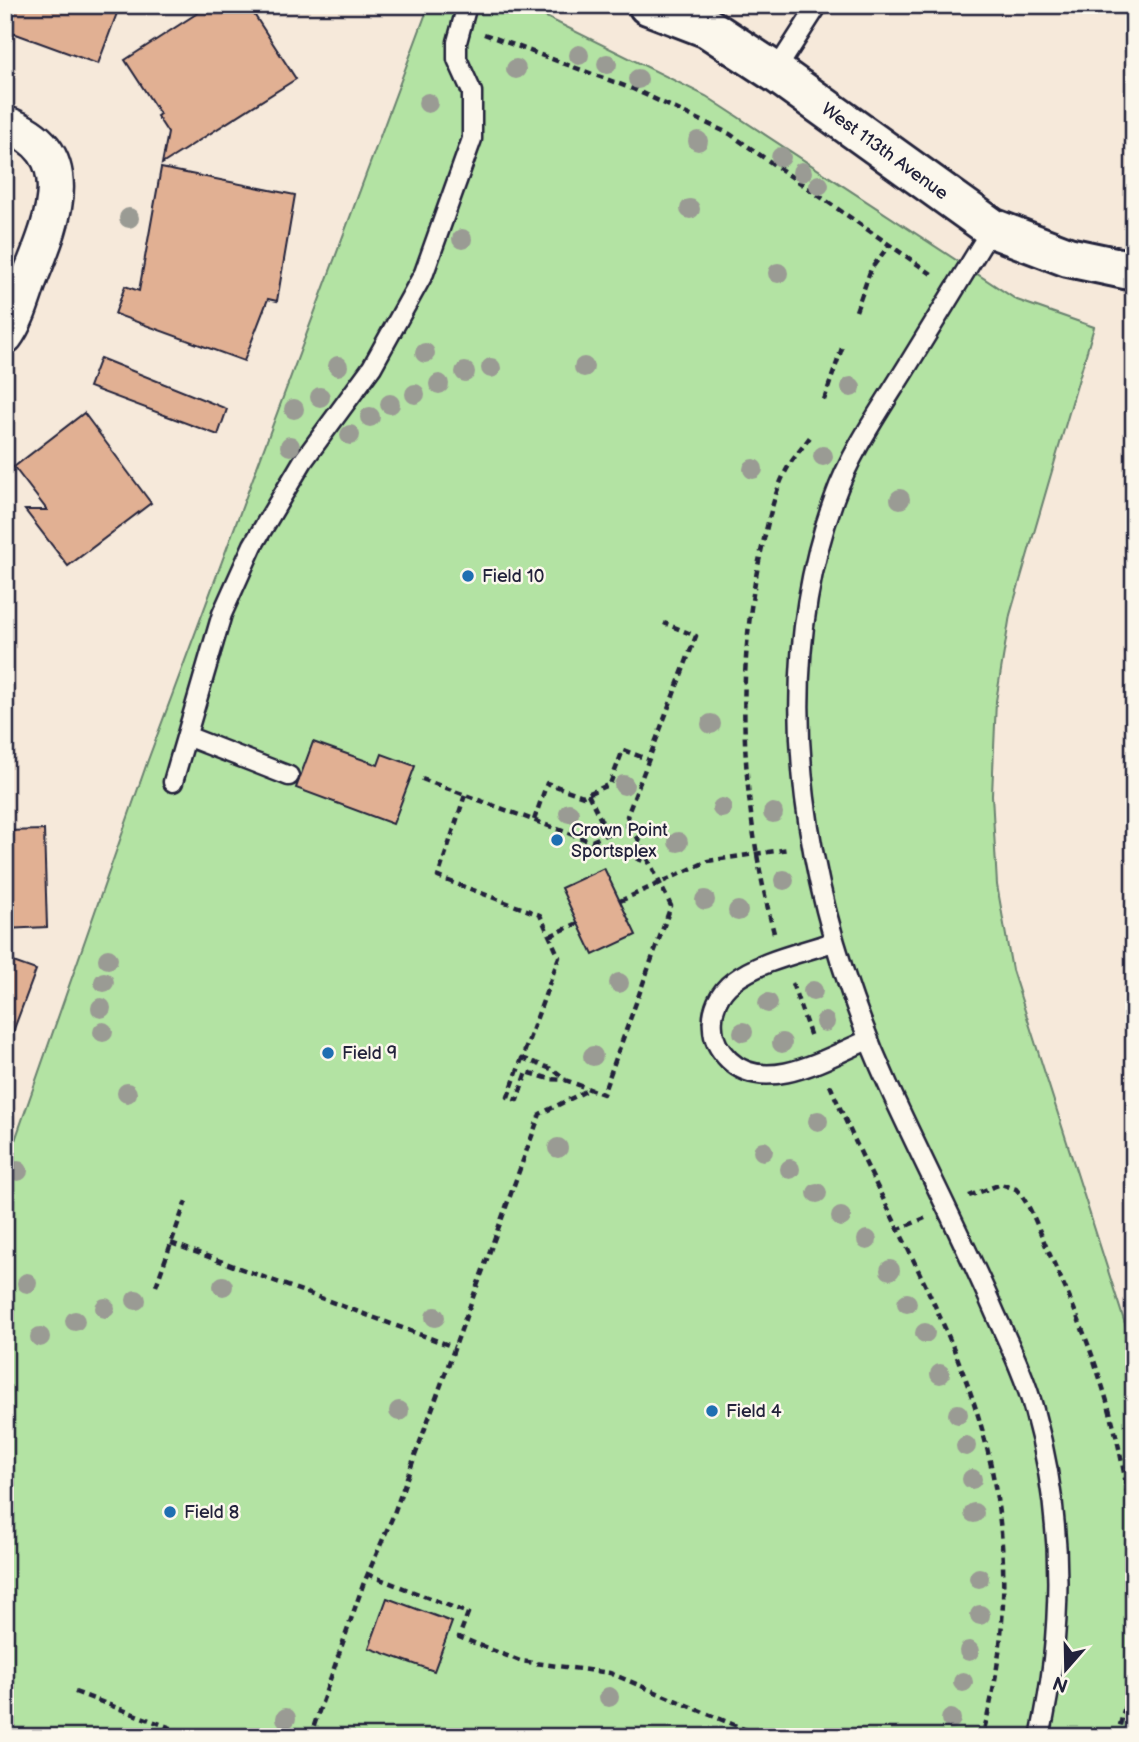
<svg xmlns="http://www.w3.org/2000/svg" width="1139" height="1742" viewBox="0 0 1139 1742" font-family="'Balsamiq Sans',sans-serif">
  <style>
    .garden { fill: #b3e3a3; stroke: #6a826f; stroke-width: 2 }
    .building { fill: #e1b093; stroke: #22223b; stroke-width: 2 }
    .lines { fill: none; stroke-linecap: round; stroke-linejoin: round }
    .service-casing { stroke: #22223b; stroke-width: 23 }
    .minor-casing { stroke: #22223b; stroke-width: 40 }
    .tertiary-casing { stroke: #22223b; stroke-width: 44 }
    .path { stroke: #22223b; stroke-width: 4.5; stroke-dasharray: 7 5; stroke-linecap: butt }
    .service { stroke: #fbf7ec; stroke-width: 18 }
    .minor { stroke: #fbf7ec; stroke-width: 35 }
    .tertiary { stroke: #fbf7ec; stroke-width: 38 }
    .tree { fill: #9a9b94 }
    .poi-dot { fill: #1f6fb2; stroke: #fbf7ec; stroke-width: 2.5 }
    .labels { text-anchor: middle; stroke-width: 5; stroke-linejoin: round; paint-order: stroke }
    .street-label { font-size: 18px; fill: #22223b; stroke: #fbf7ec }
    .poi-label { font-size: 18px; fill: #22223b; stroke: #fbf7ec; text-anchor: start }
  </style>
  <rect width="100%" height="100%" fill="#f6e9da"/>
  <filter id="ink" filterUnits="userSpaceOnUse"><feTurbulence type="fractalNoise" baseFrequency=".0143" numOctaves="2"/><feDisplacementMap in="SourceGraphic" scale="14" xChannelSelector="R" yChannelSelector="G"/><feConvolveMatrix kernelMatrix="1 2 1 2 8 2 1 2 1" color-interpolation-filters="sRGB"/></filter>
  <g filter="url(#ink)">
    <path class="garden" d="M429 5H522L706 96 1017 300 1094 327 1010 615 996 701 992 795 997 885 1012 970 1134 1352V1737H5V1169L148 760Z"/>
    <path class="building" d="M5 5H120L98 64 5 30Z
      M210 5H248L296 79 162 164 168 133 157 116 160 114 125 60Z
      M161 168 295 195 277 301 268 299 244 361 115 314 125 286 139 291Z
      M100 358 227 409 218 435 89 387Z
      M84 413 151 503 68 566 25 510H47L14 467Z
      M313 742 378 765 382 754 415 766 393 824 296 788Z
      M44 830 47 927 5 929V831Z
      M604 868 636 935 593 955 561 888Z
      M5 959 36 970 8 1045 5 1044Z
      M387 1598 452 1622 434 1671 369 1648Z"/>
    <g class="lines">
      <g class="service-casing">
        <path id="service" d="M775 72 818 5
          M992 228C964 274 936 320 908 365 881 409 851 451 834 499 765 691 807 907 889 1087 923 1162 962 1236 995 1313 1009 1344 1025 1377 1034 1410 1064 1517 1064 1628 1040 1737
          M189 737 289 776
          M173 782 222 614 253 545 303 461 372 367 424 273 472 139V92L457 59V42L467 5
          M833 942C801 953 760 961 734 981 719 992 711 1010 713 1028 713 1041 720 1051 729 1060 766 1096 830 1056 868 1040"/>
      </g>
      <g class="minor-casing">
        <path id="minor" d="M5 124C83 152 53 220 30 277 23 296 17 320 5 336"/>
      </g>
      <g class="tertiary-casing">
        <path id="tertiary" d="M648 5 708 28 775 72 992 228 1068 257 1134 271"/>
      </g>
      <path class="path" d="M484 34 633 89 730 134 933 275
        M856 311 871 269 890 244
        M824 400 842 348
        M422 779 649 863
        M588 794 608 834
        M465 795 438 877 540 915 559 957 508 1097 517 1100 527 1072 550 1079 565 1080 603 1094 671 906 627 816 696 636 664 623
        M534 820 547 783 583 796 610 784 623 750 647 759
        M592 841 631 823
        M620 901 708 861 789 849
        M774 933C741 807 733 670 763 543 769 519 775 489 788 467 794 457 803 447 810 437
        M550 936 578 923
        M792 983 811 1037
        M522 1058 554 1070 565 1079
        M830 1085C875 1192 937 1293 974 1403 1010 1511 1013 1627 982 1737
        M969 1196 1001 1184 1016 1189C1032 1206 1040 1234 1050 1255 1098 1356 1131 1457 1134 1569
        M897 1230 925 1218
        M171 1243 454 1347
        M156 1286 186 1201
        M367 1574 468 1613 459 1637 520 1661 610 1673 763 1737
        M75 1692 195 1737
        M310 1737 363 1585 393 1516 540 1114 590 1089
        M1117 1737 1127 1698 1134 1643"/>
      <use href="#service" class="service"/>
      <use href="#minor" class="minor"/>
      <use href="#tertiary" class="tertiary"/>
    </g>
    <g class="tree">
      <circle cx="579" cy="55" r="10"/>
      <circle cx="607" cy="64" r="10"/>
      <circle cx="516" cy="69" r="10"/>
      <circle cx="638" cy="79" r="10"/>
      <circle cx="428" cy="103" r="10"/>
      <circle cx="698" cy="141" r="10"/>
      <circle cx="781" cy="157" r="10"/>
      <circle cx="802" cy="172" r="10"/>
      <circle cx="819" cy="185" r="10"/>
      <circle cx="690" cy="209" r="10"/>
      <circle cx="129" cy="218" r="10"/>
      <circle cx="462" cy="239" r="10"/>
      <circle cx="778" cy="273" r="10"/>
      <circle cx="425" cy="353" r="10"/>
      <circle cx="338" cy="366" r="10"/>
      <circle cx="584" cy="367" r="10"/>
      <circle cx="491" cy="368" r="10"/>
      <circle cx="465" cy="372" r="10"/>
      <circle cx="439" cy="384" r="10"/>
      <circle cx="851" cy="387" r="10"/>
      <circle cx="415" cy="394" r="10"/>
      <circle cx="320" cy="397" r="10"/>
      <circle cx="390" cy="404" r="10"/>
      <circle cx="294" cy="409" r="10"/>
      <circle cx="370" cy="417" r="10"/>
      <circle cx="350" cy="435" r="10"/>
      <circle cx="290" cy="446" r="10"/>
      <circle cx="823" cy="456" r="10"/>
      <circle cx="753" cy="469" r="10"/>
      <circle cx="900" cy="499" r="10"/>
      <circle cx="711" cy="724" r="10"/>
      <circle cx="624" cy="785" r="10"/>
      <circle cx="722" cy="808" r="10"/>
      <circle cx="569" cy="813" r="10"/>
      <circle cx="773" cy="813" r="10"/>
      <circle cx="678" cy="842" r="10"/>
      <circle cx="784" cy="880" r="10"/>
      <circle cx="705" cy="900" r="10"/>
      <circle cx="738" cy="911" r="10"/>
      <circle cx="108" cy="959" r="10"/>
      <circle cx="104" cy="982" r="10"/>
      <circle cx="619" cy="983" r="10"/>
      <circle cx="813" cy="991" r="10"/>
      <circle cx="768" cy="1003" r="10"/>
      <circle cx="101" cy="1008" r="10"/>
      <circle cx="825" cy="1022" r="10"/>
      <circle cx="103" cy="1032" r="10"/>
      <circle cx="743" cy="1032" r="10"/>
      <circle cx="782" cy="1043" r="10"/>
      <circle cx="593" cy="1056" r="10"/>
      <circle cx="127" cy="1093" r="10"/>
      <circle cx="818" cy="1121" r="10"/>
      <circle cx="558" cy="1148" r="10"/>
      <circle cx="763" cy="1151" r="10"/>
      <circle cx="790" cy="1169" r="10"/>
      <circle cx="18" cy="1171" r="10"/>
      <circle cx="817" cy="1193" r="10"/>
      <circle cx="841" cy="1217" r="10"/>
      <circle cx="867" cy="1240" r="10"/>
      <circle cx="890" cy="1270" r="10"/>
      <circle cx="27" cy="1283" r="10"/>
      <circle cx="223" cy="1286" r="10"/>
      <circle cx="136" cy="1300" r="10"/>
      <circle cx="907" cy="1303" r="10"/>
      <circle cx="105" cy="1308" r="10"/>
      <circle cx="435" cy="1317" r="10"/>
      <circle cx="75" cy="1321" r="10"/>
      <circle cx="925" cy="1333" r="10"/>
      <circle cx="40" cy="1337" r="10"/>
      <circle cx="940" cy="1374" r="10"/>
      <circle cx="399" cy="1411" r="10"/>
      <circle cx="958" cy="1414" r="10"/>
      <circle cx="966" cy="1446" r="10"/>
      <circle cx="972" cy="1479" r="10"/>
      <circle cx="974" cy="1513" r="10"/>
      <circle cx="979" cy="1578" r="10"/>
      <circle cx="980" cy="1615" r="10"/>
      <circle cx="969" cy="1651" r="10"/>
      <circle cx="963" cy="1682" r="10"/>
      <circle cx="609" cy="1697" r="10"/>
      <circle cx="286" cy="1718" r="10"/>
      <circle cx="951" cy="1719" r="10"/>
    </g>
  </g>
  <g class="poi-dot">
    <circle cx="468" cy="576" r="7"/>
    <circle cx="557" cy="840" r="7"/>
    <circle cx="328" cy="1053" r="7"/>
    <circle cx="712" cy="1411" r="7"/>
    <circle cx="170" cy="1512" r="7"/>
  </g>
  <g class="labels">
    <g class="street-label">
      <text transform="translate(885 151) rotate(36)" y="6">West 113th Avenue</text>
    </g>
    <g class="poi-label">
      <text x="482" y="582">Field 10</text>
      <text x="571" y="836">Crown Point<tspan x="571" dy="21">Sportsplex</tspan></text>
      <text x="342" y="1059">Field 9</text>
      <text x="726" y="1417">Field 4</text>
      <text x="184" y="1518">Field 8</text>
    </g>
  </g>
  <rect width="1139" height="1742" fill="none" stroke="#fbf7ec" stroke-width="28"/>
  <rect x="14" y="14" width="1111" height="1714" fill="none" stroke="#22223b" stroke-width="2.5" filter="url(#ink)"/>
  <g transform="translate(1066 1669) rotate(200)" stroke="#fbf7ec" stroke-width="5" paint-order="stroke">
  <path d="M0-5L12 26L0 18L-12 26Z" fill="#22223b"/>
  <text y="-10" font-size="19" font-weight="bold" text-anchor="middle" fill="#22223b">N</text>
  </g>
</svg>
